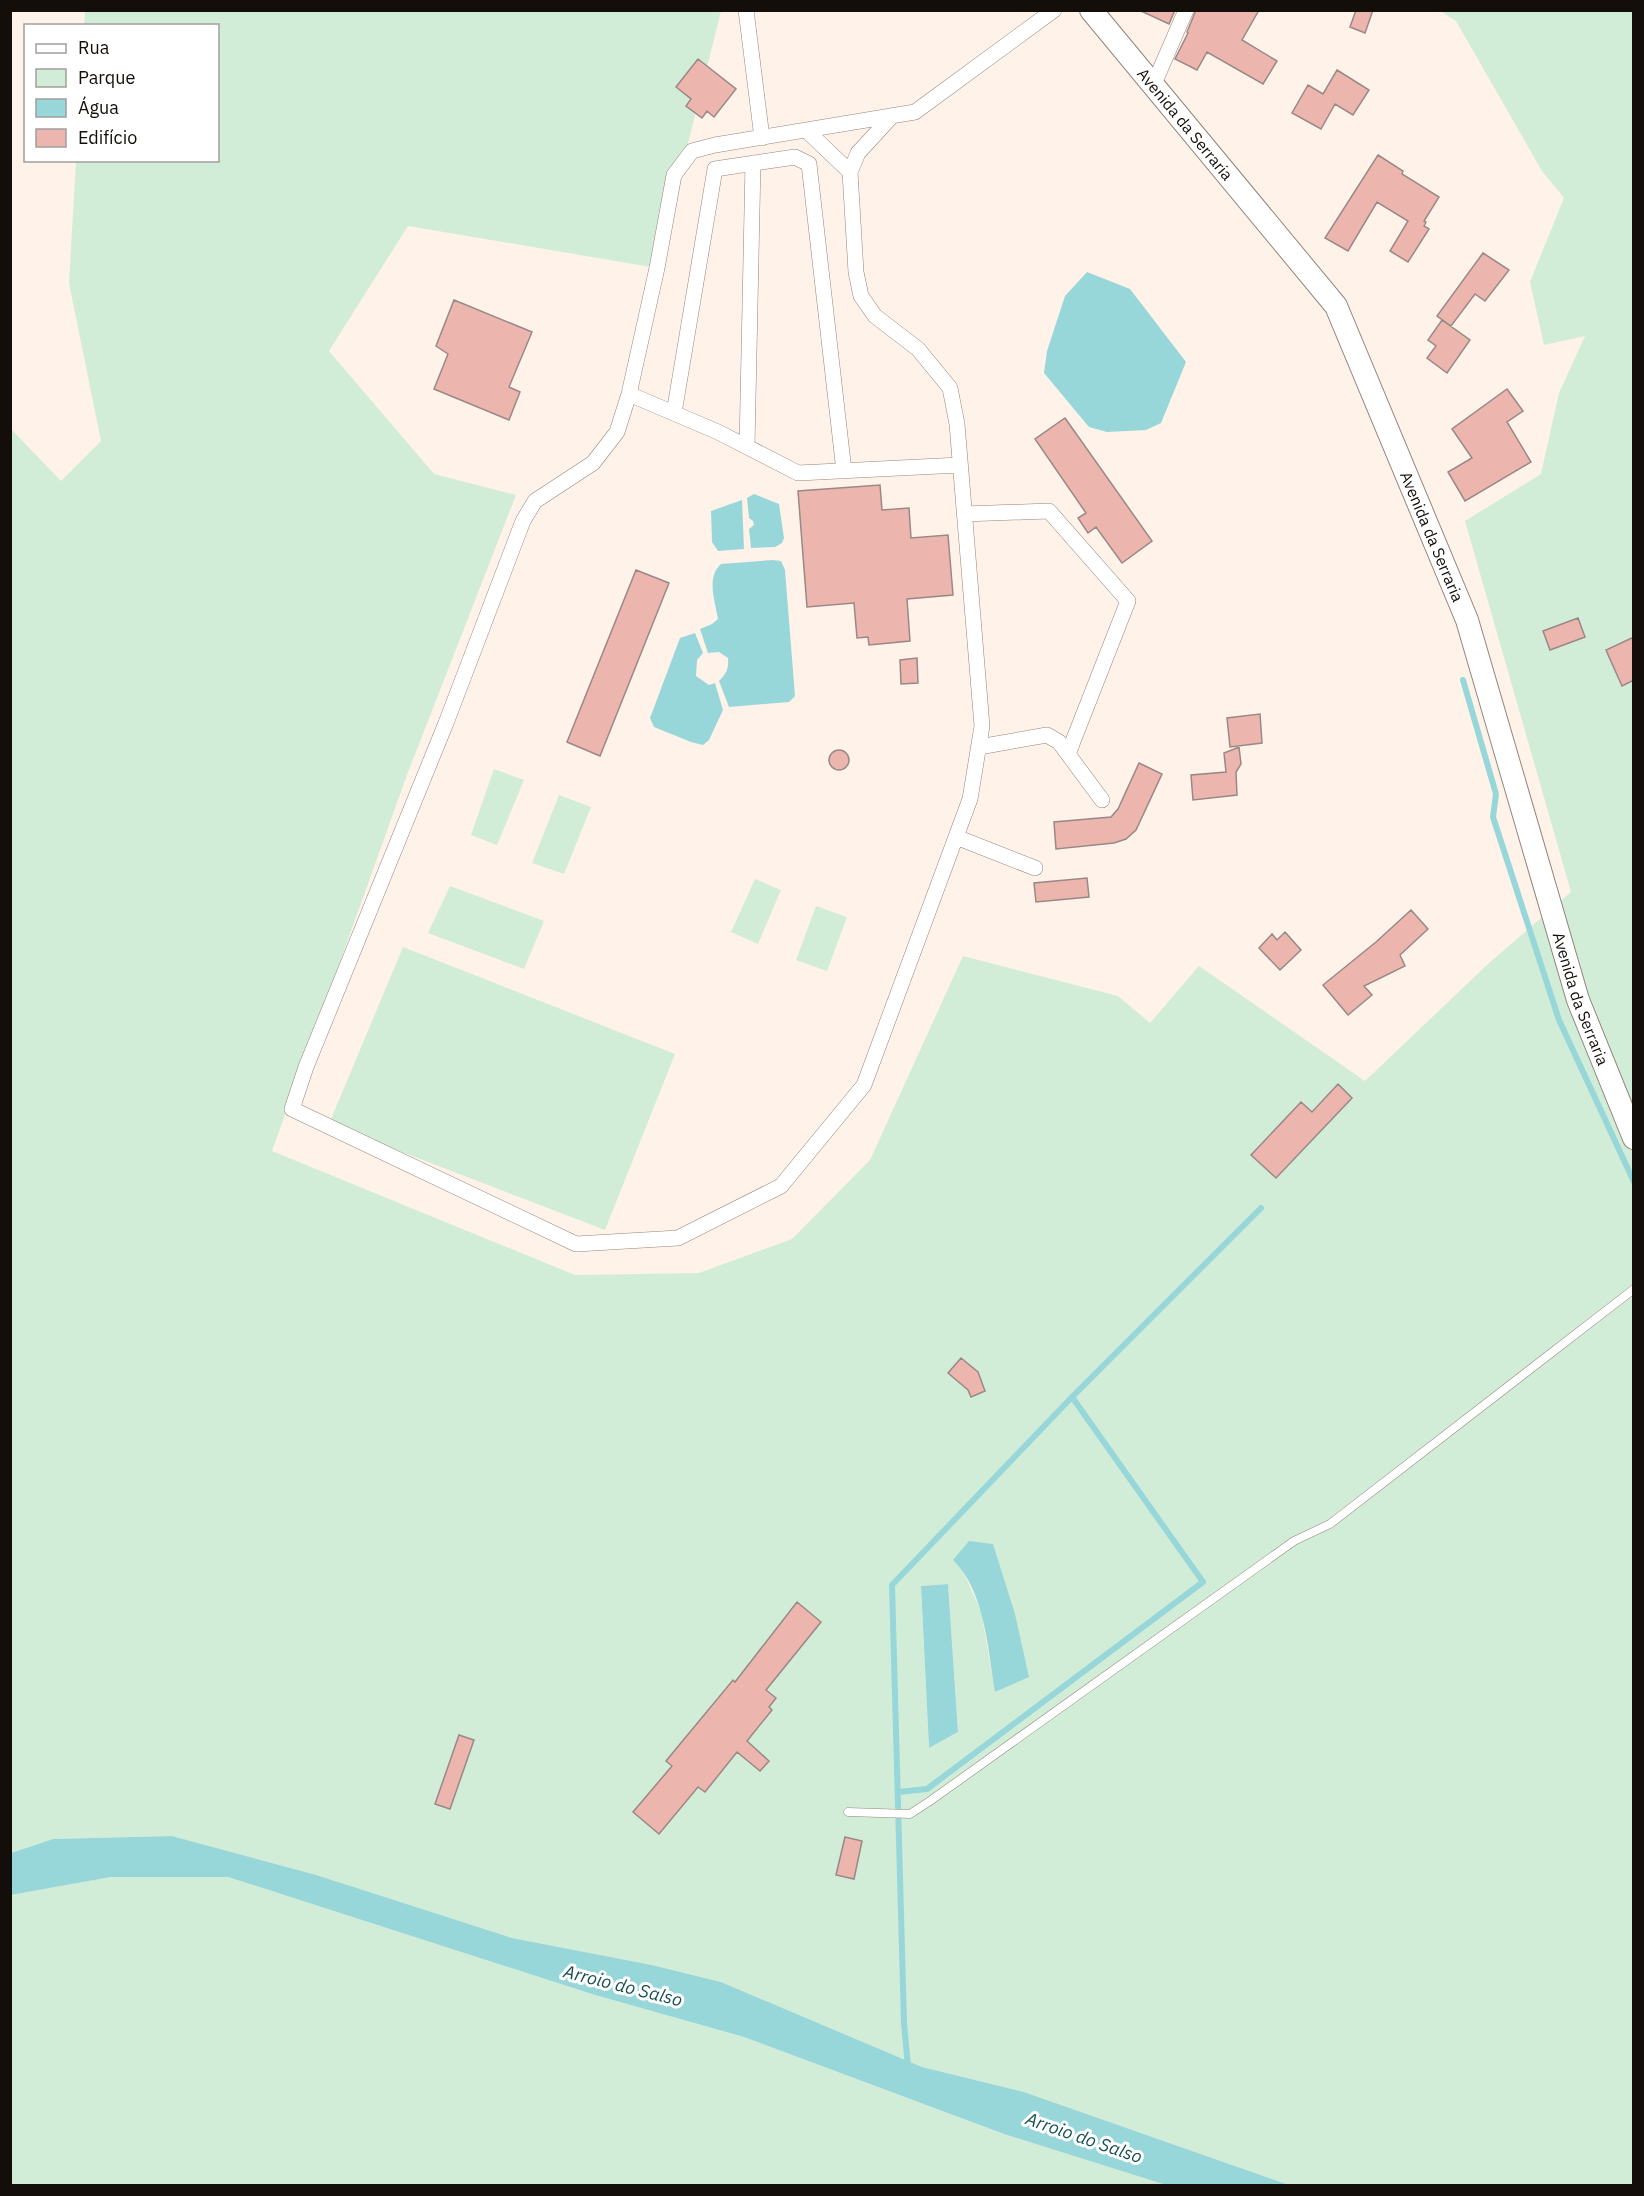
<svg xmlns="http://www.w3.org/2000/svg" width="1644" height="2196" viewBox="0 0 1644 2196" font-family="'IBM Plex Sans',sans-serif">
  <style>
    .green { fill: #d2edd7; fill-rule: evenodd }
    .water { fill: #98d7d9 }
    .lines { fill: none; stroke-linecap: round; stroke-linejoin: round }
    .stream { stroke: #98d7d9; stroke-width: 6 }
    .building { fill: #ecb6ae; stroke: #9a8886; stroke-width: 1.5 }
    .lane-casing { stroke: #93867b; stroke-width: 9 }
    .street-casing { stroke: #93867b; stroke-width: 16 }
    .secondary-casing { stroke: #93867b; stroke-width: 24 }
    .lane { stroke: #fff; stroke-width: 8 }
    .street { stroke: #fff; stroke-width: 15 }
    .secondary { stroke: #fff; stroke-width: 22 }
    .labels { text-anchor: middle; stroke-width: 6; stroke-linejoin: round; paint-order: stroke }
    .street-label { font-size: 16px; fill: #130e0a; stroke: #fff }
    .water-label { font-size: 18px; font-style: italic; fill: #174f50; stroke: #fff }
  </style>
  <rect width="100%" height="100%" fill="#fef2e9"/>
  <path class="green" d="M85 11H721L657 268 408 226 329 351 434 474 516 495 407 775 272 1151 575 1275 699 1273 792 1239 870 1160 963 956 1118 996 1150 1023 1199 966 1365 1081 1488 964 1571 892 1465 521 1541 474 1559 393 1585 336 1544 345 1530 282 1564 198 1542 171 1456 21 1440 11H1633V2185H1289L1024 2092 922 2067 721 1982 652 1965 512 1938 316 1876 172 1836 53 1839 11 1853 10 428 61 481 101 441 69 283 76 161 218 160V26L84 25ZM962 1569 1028 1677 995 1691 981 1611ZM948 1584 958 1732 929 1748 921 1586Z
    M494 769 524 780 497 845 471 835Z
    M559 795 591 807 564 874 532 863Z
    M755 879 781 890 758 944 731 932Z
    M450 886 544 921 524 969 428 933Z
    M816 906 847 917 827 971 796 960Z
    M403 947 675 1054 605 1230 329 1124Z
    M111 1877H228L595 1995 744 2037 1004 2134 1166 2185 11 2186V1895Z"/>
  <path class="water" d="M1087 272 1130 289 1186 362 1161 423 1146 430 1107 432 1089 427 1044 373 1047 351 1065 296Z
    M754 494 779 504 784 538 782 543 775 547 751 548 749 529 754 525 753 521 749 518 747 498Z
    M742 500 744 549 718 551 712 542 711 511Z
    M772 560 781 561 785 570 795 696 789 702 729 707 719 681C726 674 729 669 728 658L719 652 708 653 700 629 712 624 718 619C715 601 706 577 721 564Z
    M695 633 703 653 697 660 696 676 709 685 715 683 723 710 709 740 703 745 691 742 654 727 650 718 680 638Z
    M969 1541 993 1544 1015 1614 1029 1677 995 1692C988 1650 985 1591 953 1560Z
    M948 1584 958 1732 929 1748 921 1586Z
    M172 1836 316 1875 512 1938 652 1965 721 1982 922 2067 1024 2092 1289 2185H1166L1004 2134 744 2037 595 1995 228 1877H111L11 1895V1853L53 1839Z"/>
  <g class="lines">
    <path class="stream" d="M1463 680 1496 794 1493 817 1559 1020 1634 1182
      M898 1792 927 1789 1203 1582 1072 1397
      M908 2067 904 2023 892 1585 1072 1397 1261 1208"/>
  </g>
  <path class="building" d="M1139 10H1175L1169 24Z
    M1196 10H1259L1242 40 1277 61 1263 84 1207 52 1197 70 1175 59 1188 33 1187 32Z
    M1356 10H1373L1365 33 1350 27Z
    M698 59 736 89 714 117 707 111 702 118 686 106 691 99 676 87Z
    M1337 70 1369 90 1353 115 1335 104 1321 129 1292 113 1308 85 1323 94Z
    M1378 155 1403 171 1402 174 1439 197 1424 221 1426 222 1424 226 1429 229 1408 262 1390 251 1408 221 1377 202 1348 251 1325 238Z
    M1483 253 1509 270 1485 301 1475 294 1451 326 1437 316Z
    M454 300 532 332 509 387 520 392 509 420 434 389 448 354 436 346Z
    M1442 320 1470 340 1447 373 1427 358 1436 346 1428 340Z
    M1507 389 1523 411 1507 422 1531 462 1465 501 1448 472 1472 458 1452 429Z
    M1065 418 1152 541 1122 563 1096 527 1088 533 1078 518 1086 513 1035 439Z
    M880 485 882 510 909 508 911 538 948 535 953 595 907 599 910 641 869 645 868 637 857 638 854 603 807 607 798 491Z
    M636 570 669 583 600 756 567 742Z
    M1578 618 1585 637 1550 650 1543 631Z
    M1634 637V680L1622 686 1606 650Z
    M917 658 918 683 901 684 900 660Z
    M1260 714 1262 743 1230 747 1227 718Z
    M1239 747 1241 764 1236 772 1237 795 1193 800 1191 775 1226 772 1224 753Z
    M829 760a10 10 0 1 1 20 0a10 10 0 1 1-20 0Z
    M1139 763 1162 774 1136 830 1126 839 1114 843 1056 849 1054 822 1111 817 1118 809Z
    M1087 878 1089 897 1036 902 1034 883Z
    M1411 910 1428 929 1400 955 1405 966 1364 986 1372 995 1348 1015 1323 985 1376 942Z
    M1285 932 1301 950 1280 970 1259 948 1272 934 1277 940Z
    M1338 1084 1352 1098 1276 1178 1251 1155 1301 1102 1312 1112Z
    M961 1358 978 1372 985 1391 971 1397 968 1390 948 1373Z
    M797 1602 821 1622 766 1690 776 1698 769 1707 772 1710 747 1741 769 1761 760 1771 737 1752 705 1792 698 1787 659 1834 633 1812 672 1766 666 1761 733 1680 735 1682Z
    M459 1735 474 1740 450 1809 435 1804Z
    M845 1837 862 1841 854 1879 836 1875Z"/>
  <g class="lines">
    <g class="lane-casing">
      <path id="lane" d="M848 1812 910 1814 930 1801 1294 1541 1330 1524 1634 1289"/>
    </g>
    <g class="street-casing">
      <path id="street" d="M746 10 762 138
        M1153 86 1186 10
        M892 116 858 153 850 172 856 272 861 296 875 316 918 349 950 388 957 424 982 726 970 799 864 1085 781 1186 678 1238 576 1244 292 1109 306 1067 446 723 523 521 535 501 593 463 617 432 629 394 657 268 674 175 692 151 715 145 915 112 1054 10
        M806 130 850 172
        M629 394 718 432 798 473 960 465
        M674 413 715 169 795 157 809 164 844 471
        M747 447 753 163
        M964 514 1049 511 1128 601 1068 754
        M979 747 1047 735 1059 742 1102 800
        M956 837 1035 868"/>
    </g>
    <g class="secondary-casing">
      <g id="secondary">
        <path id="s1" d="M1091 10 1336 306 1467 620 1578 1000 1634 1138"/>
      </g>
    </g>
    <use href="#lane" class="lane"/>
    <use href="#street" class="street"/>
    <use href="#secondary" class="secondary"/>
  </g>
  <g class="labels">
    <g class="street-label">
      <text dy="6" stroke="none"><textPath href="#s1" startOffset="148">Avenida da Serraria</textPath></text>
      <text dy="6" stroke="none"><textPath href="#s1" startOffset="634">Avenida da Serraria</textPath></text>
      <text dy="6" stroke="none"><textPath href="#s1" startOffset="1120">Avenida da Serraria</textPath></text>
    </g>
    <g class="water-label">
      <text transform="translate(623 1986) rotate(14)" y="6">Arroio do Salso</text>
      <text transform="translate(1084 2138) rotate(19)" y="6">Arroio do Salso</text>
    </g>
  </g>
  <rect width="1644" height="2196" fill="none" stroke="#130e0a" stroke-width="24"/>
  <rect x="24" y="24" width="195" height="138" fill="#ffffff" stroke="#a19f9d" stroke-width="1.5"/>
  <rect x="36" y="44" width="30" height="9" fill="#ffffff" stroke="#a19f9d" stroke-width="1.5"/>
  <text x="78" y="54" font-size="18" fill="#130e0a">Rua</text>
  <rect x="36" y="69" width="30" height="18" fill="#d2edd7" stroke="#a19f9d" stroke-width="1.5"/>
  <text x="78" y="84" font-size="18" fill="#130e0a">Parque</text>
  <rect x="36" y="99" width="30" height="18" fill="#98d7d9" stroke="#a19f9d" stroke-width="1.5"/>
  <text x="78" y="114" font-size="18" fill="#130e0a">Água</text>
  <rect x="36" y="129" width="30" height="18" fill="#ecb6ae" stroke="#a19f9d" stroke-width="1.5"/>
  <text x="78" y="144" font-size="18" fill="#130e0a">Edifício</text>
</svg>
